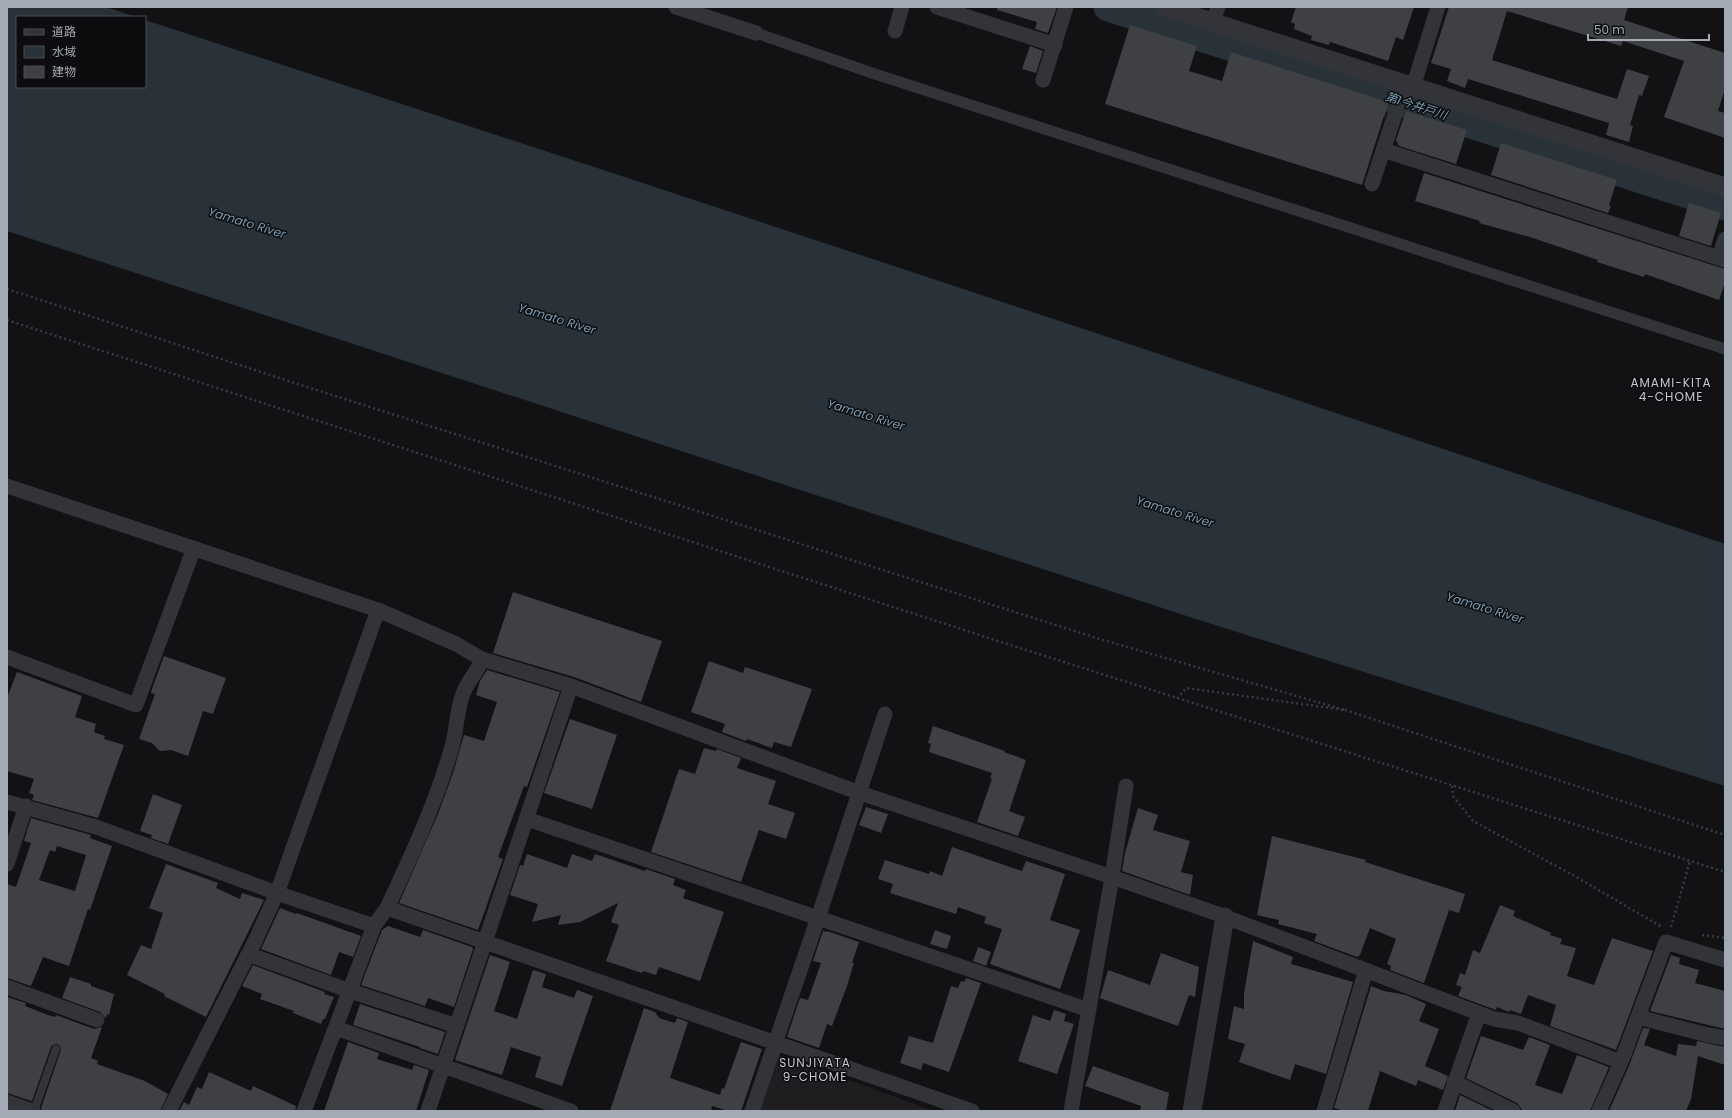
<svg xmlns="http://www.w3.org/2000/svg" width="1732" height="1118" viewBox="0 0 1732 1118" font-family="Poppins,'Noto Sans JP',sans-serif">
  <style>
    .built { fill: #1e1e21 }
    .water { fill: #283238 }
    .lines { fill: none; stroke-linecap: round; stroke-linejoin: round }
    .river { stroke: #283238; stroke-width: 29 }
    .building { fill: #3e4044; fill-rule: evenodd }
    .path { stroke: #393b40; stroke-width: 2.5; stroke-dasharray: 2 3; stroke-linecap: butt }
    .service { stroke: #333439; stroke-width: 8 }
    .pedestrian { stroke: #333439; stroke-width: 11 }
    .minor { stroke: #333439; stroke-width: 15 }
    .tertiary { stroke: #333439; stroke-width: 19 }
    .labels { text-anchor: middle; stroke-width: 3; stroke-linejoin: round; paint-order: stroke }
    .water-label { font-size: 12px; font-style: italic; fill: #799ab1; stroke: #0d0d0f }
    .neighbourhood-label { font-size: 12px; letter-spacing: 1px; fill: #c4c8d1; stroke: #0d0d0f }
  </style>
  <rect width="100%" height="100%" fill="#121214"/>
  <path class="built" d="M777 1054 934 1111H757Z"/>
  <path class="water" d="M7 7H106L136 17H17V87H145V20C672 192 1199 366 1725 544V786L1196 619 7 231Z"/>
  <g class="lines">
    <path class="river" d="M1108 7 1725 206"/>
  </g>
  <path class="building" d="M997 7H1057L1048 33 1035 29 1037 22 997 10Z
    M1296 7H1414L1403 40 1396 37 1388 61 1330 42 1329 45 1311 40 1312 36 1294 29 1295 24 1291 22Z
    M1449 7H1628L1624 20 1725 53V89L1718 111 1725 113V138L1664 117 1684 61 1623 41 1621 46 1507 11 1492 60 1617 99 1627 69 1649 76 1642 96 1639 95 1630 125 1633 126 1629 142 1606 135 1609 123 1468 79 1465 88 1447 81 1451 69 1431 63Z
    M1130 25 1197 46 1189 71 1222 81 1231 52 1388 102 1387 105H1388L1384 118V116L1362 185 1105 104Z
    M1030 46 1043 51 1036 73 1022 69Z
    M1406 111 1467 130 1456 164 1399 146 1396 140Z
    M1501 143 1617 180 1609 205 1611 206 1608 213 1491 175Z
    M1424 173 1725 269V282L1719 300 1645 274 1644 277 1597 262 1598 260 1530 237 1479 223 1480 221 1415 201Z
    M1689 203 1721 213 1711 246 1679 236Z
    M513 592 662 641 641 702 574 677 493 653Z
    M164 656 226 678 213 714 203 711 188 756 171 750 160 751 152 743 139 739 155 694 151 693 152 689Z
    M709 661 743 673 745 667 812 689 791 747 774 742 772 748 747 739 746 741 722 732 725 724 691 712Z
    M487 670 560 692 527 787 524 786 498 857 503 859 478 930 399 903 438 814 453 773 464 735 484 741 497 702 476 695 480 681Z
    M17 672 82 696 75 717 96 724 94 732 105 736 104 739 124 745 98 818 32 800 34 795 29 793 34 779 7 771V698Z
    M570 719 617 735 592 809 544 793Z
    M933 726 1005 751 1004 752 1026 760 1009 811 1025 817 1018 836 977 822 992 779 990 778 992 773 929 752 931 744 928 743Z
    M704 748 716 751 717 749 741 758 737 768 776 781 768 804 795 813 786 839 759 830 741 882 651 852 679 769 695 774Z
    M153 794 182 805 168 844 151 838 152 835 140 831Z
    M866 807 888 814 881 833 859 825Z
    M1138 808 1158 815 1153 830 1190 841 1181 872 1193 875 1190 895 1122 871 1125 853Z
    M31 818 91 835 90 838 112 846 90 910 88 909 69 966 43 957 31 986 7 978V884L16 887 31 843 24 841ZM57 846 86 855 75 891 39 880 50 850 55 852Z
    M1272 836 1366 860 1365 862 1465 894 1459 913 1449 910 1424 983 1390 970 1391 966 1387 964 1396 939 1370 928 1360 955 1357 957 1314 941 1317 934 1278 924 1279 920 1257 915Z
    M952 847 1022 871 1026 861 1065 874 1050 920 1080 930 1060 989 990 964 1002 929 984 923 986 917 958 907 956 914 890 893 893 884 878 879 885 860 929 874 930 871 942 876Z
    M527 854 567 868 572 854 592 861 595 854 645 871 646 869 675 879 673 885 686 890 683 898 724 912 700 981 659 967 656 975 643 971 642 973 606 961 619 925 611 922 618 903 580 922 558 925 561 915 532 922 538 904 510 895 520 865 523 866Z
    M166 864 218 883 216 888 240 899 242 893 264 900 206 1017 164 996 165 994 127 975 141 945 151 949 163 913 149 908Z
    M1500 905 1515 911 1513 916 1538 927 1551 933 1550 935 1562 939 1560 944 1576 948 1567 976 1594 985 1612 938 1653 951 1616 1050 1550 1026 1556 1005 1528 995 1521 1014 1510 1010 1509 1012 1497 1007 1496 1010 1458 996 1462 987 1456 985 1460 973 1465 975 1473 950 1480 953Z
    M280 908 296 914 297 913 361 936 353 957 339 952 331 975 261 949Z
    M388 926 420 937 423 930 472 947 473 949 454 1007 428 998 425 1006 361 985 382 930Z
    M935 930 951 936 947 949 930 944Z
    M823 931 827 932V931L859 942 852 963H854L847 986 832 1026 827 1024 819 1048 787 1037 800 998 808 1000 821 963 813 961Z
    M1253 941 1293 957 1291 964 1353 982 1326 1074 1295 1064 1290 1080 1239 1062 1245 1044 1228 1039 1234 1006 1244 1009V993Z
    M978 947 991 952 986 966 973 961Z
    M1161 953 1199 967 1195 997 1189 995 1178 1026 1100 998 1108 970 1150 985Z
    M490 955 510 962 494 1011 517 1019 533 970 546 974 542 987 574 998 577 990 593 996 562 1086 535 1077 541 1057 511 1047 502 1075 455 1060Z
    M1671 955 1680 958 1679 964 1699 970 1695 983 1725 991V1029L1650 1011Z
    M253 965 325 992 324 994 334 997 325 1019H323L321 1024 293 1013 294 1011 260 999 262 994 242 986Z
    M70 977 91 984V986L114 994 109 1015 107 1014 106 1018 100 1012 62 998Z
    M966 978 981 983 949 1072 923 1063 921 1070 900 1063 909 1036 933 1043 951 986 958 988 961 981 964 982Z
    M1371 986 1384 991 1406 995 1426 1004 1419 1021 1439 1029 1425 1066 1448 1076 1443 1090 1418 1080 1416 1086 1380 1071 1368 1111H1345L1334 1108Z
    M7 997 26 1003 25 1006 48 1015 55 1017 56 1015 94 1029 102 1027 91 1058 98 1061 97 1064 145 1081 168 1094 160 1111H42L41 1108 61 1050 60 1046 57 1044 53 1045 51 1047 32 1101 7 1093Z
    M360 1004 445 1032 438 1054 420 1048V1047L353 1025Z
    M644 1008 655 1012 659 1018 675 1023 677 1018 688 1022 670 1078 720 1095 722 1088 724 1089 741 1042 762 1049 741 1111H728L712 1106 711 1111H610Z
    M1054 1010 1066 1014 1064 1021 1074 1024 1057 1074 1018 1061 1033 1015 1050 1021Z
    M1643 1028 1650 1029 1644 1045 1676 1056 1678 1044 1696 1046 1697 1041 1725 1047V1065L1698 1056 1691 1099 1686 1111H1609L1629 1066Z
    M1481 1036 1523 1050 1529 1037 1550 1045 1535 1085 1562 1094 1577 1055 1609 1067 1590 1111H1523L1517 1103 1466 1078Z
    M348 1042 379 1053 377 1059 412 1070 414 1065 429 1070 416 1111H324Z
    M1093 1066 1169 1093 1166 1111H1140L1141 1106 1085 1086Z
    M209 1072 251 1091 253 1086 296 1106 295 1111H179L184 1102 189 1105 197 1087 202 1089Z
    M1460 1095 1493 1111H1455Z"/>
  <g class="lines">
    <path class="path" d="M7 289 307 387 1103 640 1345 710 1186 688 1177 699
      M7 320 1001 642 1725 872
      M1345 710 1725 835
      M1452 786 1453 796 1473 821 1571 874 1662 927
      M1671 927 1690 861
      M1702 935 1725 938"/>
    <path class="service" d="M34 1111 56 1049"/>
    <path class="pedestrian" d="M756 33 875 74 1725 349"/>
    <path class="minor" d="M676 7 756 33
      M937 7 1055 45
      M1213 22 1218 7
      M895 31 902 7
      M1043 80 1066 7
      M1413 87 1438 7
      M1383 150 1725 260
      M1372 184 1405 84
      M1719 258 1725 239
      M7 486 378 610 456 644 482 659 571 686 860 793 1112 877 1215 913 1494 1019 1518 1023 1621 1062
      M7 657 136 705 194 548
      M7 802 96 827 277 893 374 926 387 908 972 1111
      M527 819 1089 1010
      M7 864 26 806
      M387 908C411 857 435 805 451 750 457 732 456 712 463 694 467 681 478 672 482 659
      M248 954 350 991 457 1026
      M7 987 97 1020
      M1638 1017 1708 1035 1725 1038
      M336 1028 571 1111
      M1454 1082 1513 1111
      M7 1102 33 1111
      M169 1111 255 941 277 893 378 610
      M304 1111 374 926
      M428 1111 571 686
      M752 1111 818 918 885 714
      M1071 1111 1112 877 1126 786
      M1324 1111 1366 970
      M1445 1111 1479 1013
      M1599 1111 1621 1062 1666 942 1725 960"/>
    <path class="tertiary" d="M1165 7 1725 187
      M1192 1111 1225 917"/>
  </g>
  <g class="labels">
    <g class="water-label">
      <text transform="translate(1416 106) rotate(18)" y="4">第1今井戸川</text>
      <text transform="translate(247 223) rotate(17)" y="4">Yamato River</text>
      <text transform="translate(557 319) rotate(17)" y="4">Yamato River</text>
      <text transform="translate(866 415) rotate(17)" y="4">Yamato River</text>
      <text transform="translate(1175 512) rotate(17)" y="4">Yamato River</text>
      <text transform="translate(1485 608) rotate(17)" y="4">Yamato River</text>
    </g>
    <g class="neighbourhood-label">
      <text x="1671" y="387">AMAMI-KITA<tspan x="1671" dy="14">4-CHOME</tspan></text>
      <text x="815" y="1067">SUNJIYATA<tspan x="815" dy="14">9-CHOME</tspan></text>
    </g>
  </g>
  <rect width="1732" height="1118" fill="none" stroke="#a3aab5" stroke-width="16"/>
  <rect x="16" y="16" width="130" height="72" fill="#0d0d0f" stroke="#494c51"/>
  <rect x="24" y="29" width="20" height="6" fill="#333439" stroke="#494c51"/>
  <text x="52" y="36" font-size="12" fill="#a3aab5">道路</text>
  <rect x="24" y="46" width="20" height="12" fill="#283238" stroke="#494c51"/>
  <text x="52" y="56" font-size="12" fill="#a3aab5">水域</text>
  <rect x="24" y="66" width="20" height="12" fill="#3e4044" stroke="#494c51"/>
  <text x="52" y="76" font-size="12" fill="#a3aab5">建物</text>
  <path d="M1588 34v6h121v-6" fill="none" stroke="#a3aab5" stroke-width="2"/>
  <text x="1594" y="34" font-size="12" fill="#a3aab5" stroke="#0d0d0f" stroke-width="3" paint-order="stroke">50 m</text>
</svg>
